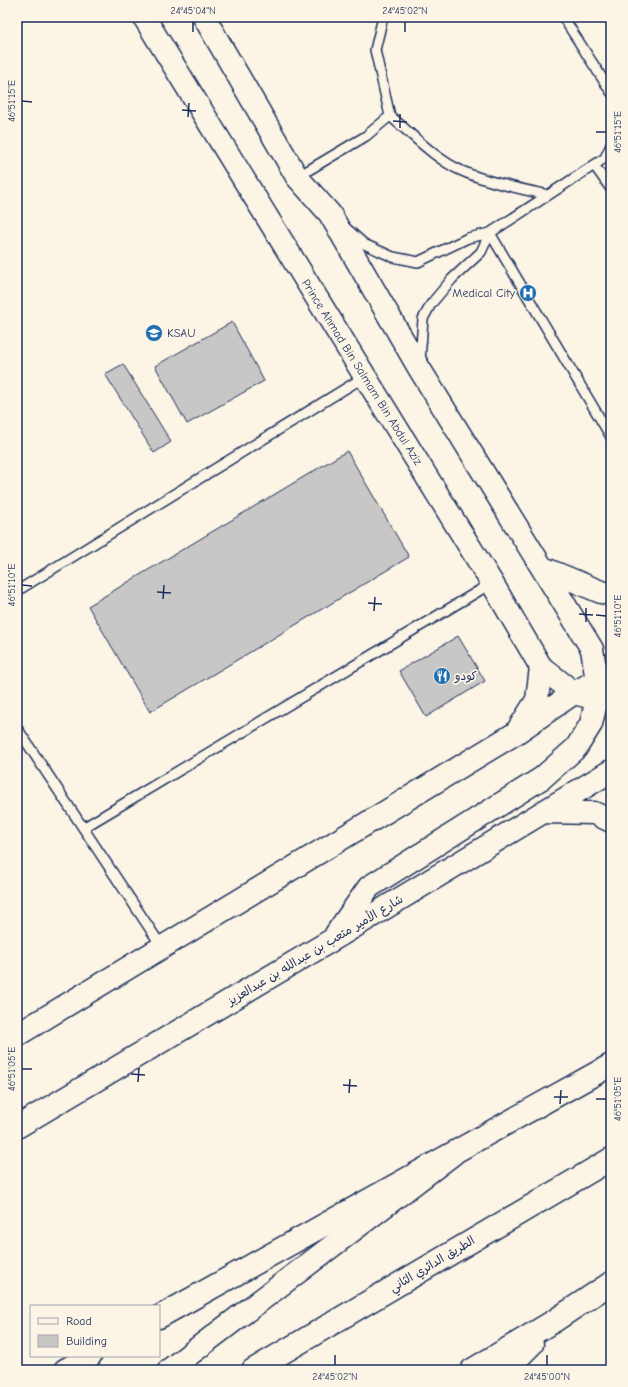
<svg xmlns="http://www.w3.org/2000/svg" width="628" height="1387" viewBox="0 0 628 1387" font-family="'Comic Neue','Playpen Sans Arabic',sans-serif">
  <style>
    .building { fill: #c8c7c6; stroke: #1b2f5e }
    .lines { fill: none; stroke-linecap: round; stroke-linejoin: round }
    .service-casing { stroke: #1b2f5e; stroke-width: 12 }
    .secondary-casing { stroke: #1b2f5e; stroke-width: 25 }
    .primary-casing { stroke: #1b2f5e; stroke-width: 25 }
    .trunk-casing { stroke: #1b2f5e; stroke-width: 25 }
    .motorway-casing { stroke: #1b2f5e; stroke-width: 25 }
    .service { stroke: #fcf5e5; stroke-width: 9 }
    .secondary { stroke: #fcf5e5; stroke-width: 22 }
    .primary { stroke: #fcf5e5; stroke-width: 22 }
    .trunk { stroke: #fcf5e5; stroke-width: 22 }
    .motorway { stroke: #fcf5e5; stroke-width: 22 }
    .ticks { fill: none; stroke: #1b2f5e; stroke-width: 1.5 }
    .labels { text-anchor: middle; stroke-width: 3.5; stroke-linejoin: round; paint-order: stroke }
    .poi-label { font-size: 12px; fill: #1b2f5e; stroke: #fcf5e5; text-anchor: start }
    .street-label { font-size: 12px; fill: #1b2f5e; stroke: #fcf5e5 }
    .neatline { fill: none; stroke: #1b2f5e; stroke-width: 1.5 }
    .ticks-label { font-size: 10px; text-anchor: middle; fill: #1b2f5e }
  </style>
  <rect width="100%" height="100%" fill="#fcf5e5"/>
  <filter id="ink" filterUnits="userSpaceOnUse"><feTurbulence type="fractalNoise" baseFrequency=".025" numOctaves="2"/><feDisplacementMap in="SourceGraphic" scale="8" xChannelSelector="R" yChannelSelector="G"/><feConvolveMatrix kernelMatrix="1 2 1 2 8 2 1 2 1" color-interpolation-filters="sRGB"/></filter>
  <g filter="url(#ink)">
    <path class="building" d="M232 322 264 381 187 424 155 366Z
      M123 364 171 442 154 453 105 374Z
      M347 451 409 557 150 712 88 606Z
      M458 636 485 681 426 717 399 671Z"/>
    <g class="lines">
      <g class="service-casing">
        <path id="service" d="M563 17 611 92
          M390 116C413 135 435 159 462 171 487 182 521 189 548 195
          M594 165 611 189
          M297 177 366 136 390 116 375 50 383 17
          M346 228 364 244 393 257 418 262 468 238 490 233 605 158 611 145
          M490 233 611 437
          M420 361 423 319 431 304 452 279 481 252 490 233
          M17 591 364 377
          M17 728 162 947
          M83 828 492 583"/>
      </g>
      <g class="secondary-casing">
        <path id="secondary" d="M144 17 492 583 541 667 537 700 516 733
          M204 17 297 177 330 214 419 368 592 649 597 681
          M543 568 601 592 611 594
          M17 1035 516 733 574 693 611 672"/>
      </g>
      <g class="primary-casing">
        <path id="primary" d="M543 812 594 813 611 821
          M336 934 369 887 542 778 576 748 591 724 597 699V681
          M17 1127 332 940 611 771
          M159 1317 611 1065
          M65 1370 90 1356"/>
      </g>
      <g class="trunk-casing">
        <path id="trunk" d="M541 667 574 693 597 699H611"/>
      </g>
      <g class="motorway-casing">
        <path id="motorway" d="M169 1370 453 1154
          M253 1370 611 1159
          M472 1370 554 1321 611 1283
          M506 1370 532 1344"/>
      </g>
      <use href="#service" class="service"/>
      <use href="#secondary" class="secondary"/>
      <use href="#primary" class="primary"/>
      <use href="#trunk" class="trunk"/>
      <use href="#motorway" class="motorway"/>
    </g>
  </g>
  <path class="ticks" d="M193 32V22M405 32V22M22 101 32 102M182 110 196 111M188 117 189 103M393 121 407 122M400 128V114M596 132H606M22 585 32 586M157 592 171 593M163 599 164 585M368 603 382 604M374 611 375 597M579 614 593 615M596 615 606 616M586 622V608M22 1069H32M131 1074 145 1075M138 1082 139 1068M343 1085 357 1086M349 1093 350 1079M554 1097H568M596 1099H606M560 1104 561 1090M335 1365V1355M547 1365V1355"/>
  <defs>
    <g id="hospital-disc" transform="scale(0.9)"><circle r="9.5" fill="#1f6fb2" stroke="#fcf5e5"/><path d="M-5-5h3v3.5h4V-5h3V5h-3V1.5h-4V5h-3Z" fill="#fff"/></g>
    <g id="university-disc" transform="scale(0.9)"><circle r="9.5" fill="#1f6fb2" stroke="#fcf5e5"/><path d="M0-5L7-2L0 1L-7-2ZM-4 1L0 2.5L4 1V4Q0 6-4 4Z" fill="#fff"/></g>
    <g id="restaurant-disc" transform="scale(0.9)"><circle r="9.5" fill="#1f6fb2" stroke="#fcf5e5"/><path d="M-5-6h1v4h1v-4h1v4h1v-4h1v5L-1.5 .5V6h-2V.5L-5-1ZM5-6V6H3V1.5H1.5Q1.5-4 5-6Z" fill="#fff"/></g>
  </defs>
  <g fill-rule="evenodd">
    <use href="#hospital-disc" x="528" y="293"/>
    <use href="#university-disc" x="154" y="333"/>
    <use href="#restaurant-disc" x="442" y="676"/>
  </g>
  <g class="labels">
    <g class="poi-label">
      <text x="515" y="297" text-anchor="end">Medical City</text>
      <text x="167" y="337">KSAU</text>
      <text x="455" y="680">كودو</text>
    </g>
    <g class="street-label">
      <text transform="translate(362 372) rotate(58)" y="4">Prince Ahmad Bin Salmam Bin Abdul Aziz</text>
      <text transform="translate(315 950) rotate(-31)" y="4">شارع الأمير متعب بن عبدالله بن عبدالعزيز</text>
      <text transform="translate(432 1264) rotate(-31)" y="4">الطريق الدائري الثاني</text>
    </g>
  </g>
  <rect width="628" height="1387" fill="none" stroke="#fcf5e5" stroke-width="44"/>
  <rect x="30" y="1305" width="130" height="52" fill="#fcf5e5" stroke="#a2a6af"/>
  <rect x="38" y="1318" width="20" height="6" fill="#fcf5e5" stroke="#a2a6af"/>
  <text x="66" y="1325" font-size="12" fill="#1b2f5e">Road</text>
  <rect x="38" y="1335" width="20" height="12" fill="#c8c7c6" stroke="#a2a6af"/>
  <text x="66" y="1345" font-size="12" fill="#1b2f5e">Building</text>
  <rect x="22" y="22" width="584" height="1343" class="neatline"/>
  <g class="ticks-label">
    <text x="193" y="14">24°45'04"N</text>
    <text x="405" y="14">24°45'02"N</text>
    <text transform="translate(11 101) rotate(-90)" y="4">46°51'15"E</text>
    <text transform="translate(617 132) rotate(-90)" y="4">46°51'15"E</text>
    <text transform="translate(11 585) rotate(-90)" y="4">46°51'10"E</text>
    <text transform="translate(617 616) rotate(-90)" y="4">46°51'10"E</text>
    <text transform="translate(11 1069) rotate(-90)" y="4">46°51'05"E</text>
    <text transform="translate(617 1099) rotate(-90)" y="4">46°51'05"E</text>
    <text x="335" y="1380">24°45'02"N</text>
    <text x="547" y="1380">24°45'00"N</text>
  </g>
</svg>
